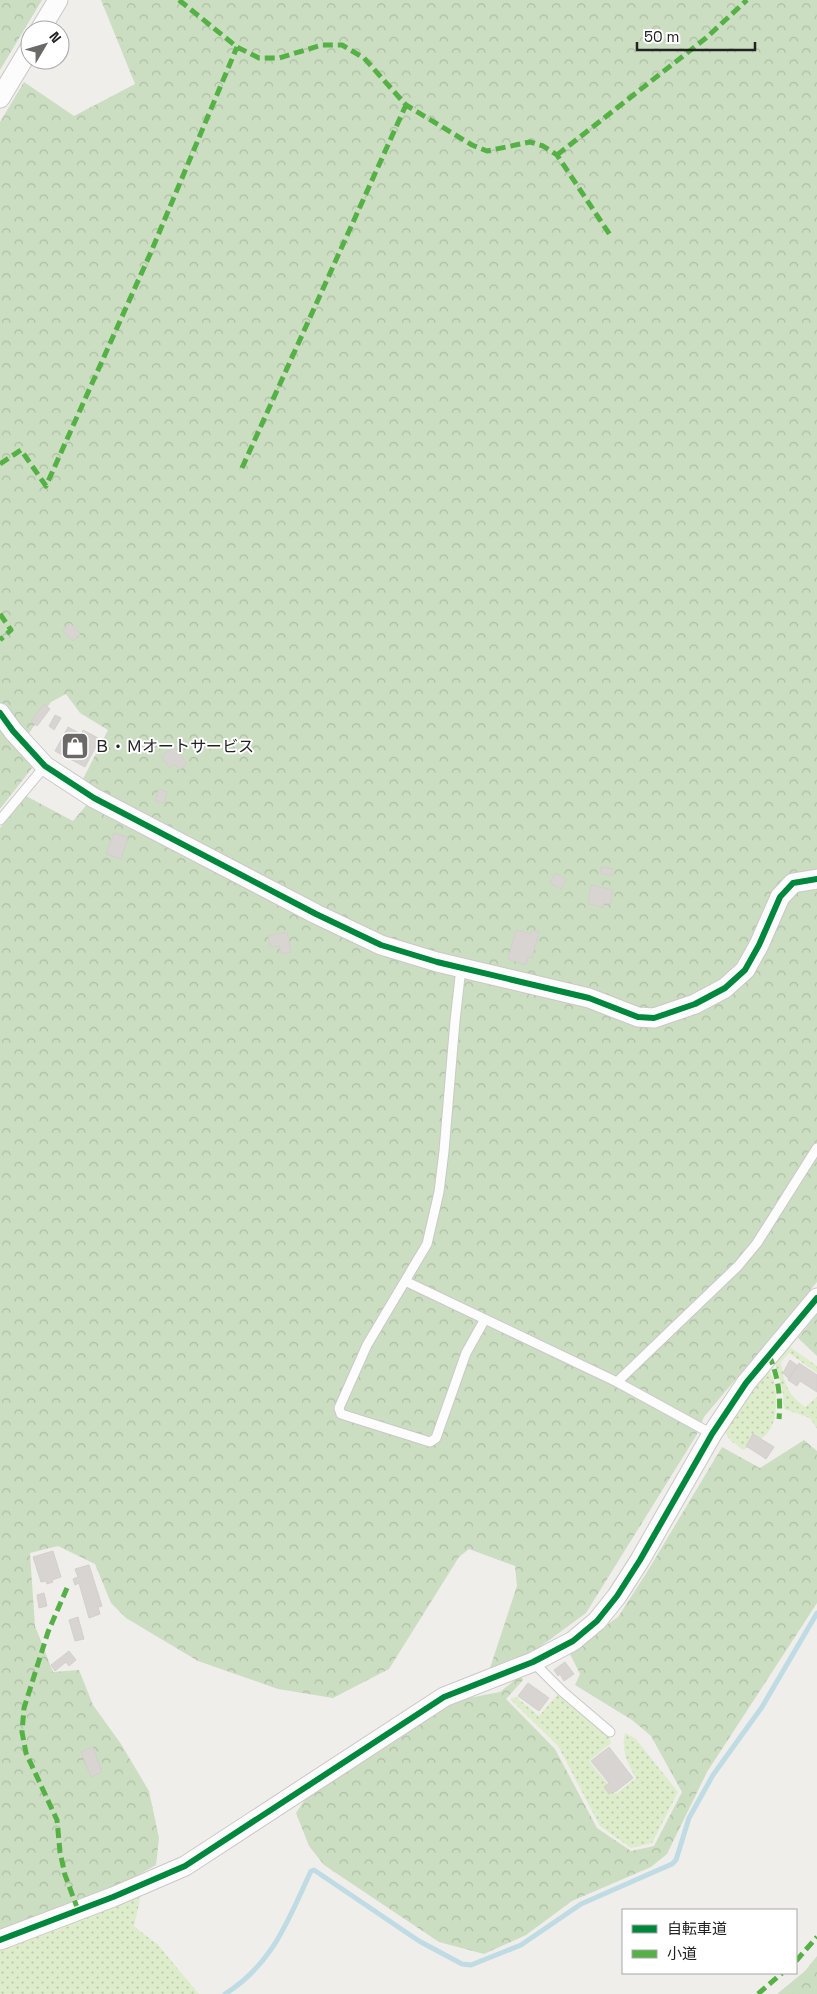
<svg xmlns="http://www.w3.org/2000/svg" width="817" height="1994" viewBox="0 0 817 1994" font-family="'Space Grotesk','Noto Sans JP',sans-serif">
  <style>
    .grass { fill: url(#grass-dots) }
    .forest { fill: url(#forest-crowns) }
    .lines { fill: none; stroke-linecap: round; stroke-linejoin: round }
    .stream { stroke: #bfdbe3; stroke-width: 5 }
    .building { fill: #d7d4d2; stroke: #d3d0cc }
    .lane-casing { stroke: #c9c8c7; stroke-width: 11 }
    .street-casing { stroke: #c9c8c7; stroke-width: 21 }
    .lane { stroke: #fdfcfc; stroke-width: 9 }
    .street { stroke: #fdfcfc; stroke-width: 19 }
    .quiet { stroke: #55b145; stroke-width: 5; stroke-dasharray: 10 5; stroke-linecap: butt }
    .cycleway-casing { stroke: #fff; stroke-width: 9 }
    .cycleway { stroke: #00873e; stroke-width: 6 }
    .labels { text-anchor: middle; stroke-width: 4; stroke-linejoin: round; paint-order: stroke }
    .poi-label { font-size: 16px; fill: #222; stroke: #fff; text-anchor: start }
  </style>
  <defs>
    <pattern id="grass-dots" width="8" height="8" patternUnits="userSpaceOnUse" patternTransform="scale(1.25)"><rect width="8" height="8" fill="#ddeccb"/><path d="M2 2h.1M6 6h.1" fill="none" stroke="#bdcaae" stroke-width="1.8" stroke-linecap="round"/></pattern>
    <pattern id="forest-crowns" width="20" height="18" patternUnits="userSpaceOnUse" patternTransform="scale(1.25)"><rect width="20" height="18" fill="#cbdec1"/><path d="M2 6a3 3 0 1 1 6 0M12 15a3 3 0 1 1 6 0" fill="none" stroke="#aebea6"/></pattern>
  </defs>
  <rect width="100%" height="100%" fill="#f0eeeb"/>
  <path class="grass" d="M786 1344 817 1366V1373L789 1353 781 1362C785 1385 786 1392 805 1407L817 1397V1429L810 1418 784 1409 783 1393 774 1358Z
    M767 1368C779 1380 779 1417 769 1431 764 1439 751 1445 743 1450L730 1440 722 1428Z
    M559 1693 609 1737 611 1743 589 1761 616 1794 636 1778C627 1763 621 1750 625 1733L635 1738 678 1792 652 1843 631 1848 600 1826 558 1746 510 1699 516 1697 539 1716Z
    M141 1895 134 1926 158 1945 199 1994H0V1948Z"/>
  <path class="forest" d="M0 0H42L0 70Z
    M101 0H817V1282L704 1417 696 1436 586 1613 529 1655 489 1671 517 1586 515 1566 469 1549 459 1557 389 1669 333 1698 278 1689 198 1661 126 1618 111 1603 95 1564 58 1546 30 1553 35 1626 53 1672 79 1670 93 1705 121 1744 149 1791 159 1838 156 1865 131 1879 0 1935V828L26 796 73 821 95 795 83 779 108 730 80 713 66 694 51 702 27 736 32 768 0 809V122L24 82 74 116 135 84Z
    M817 1314V1356L798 1338Z
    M804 1440 817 1451V1603L707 1772 667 1854 651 1867 572 1901 526 1935 484 1954 439 1942 324 1865 309 1846 296 1813 308 1795 448 1702 500 1692 521 1675 523 1680 506 1699 555 1749 597 1828 631 1851 654 1846 682 1792 651 1736 632 1720 575 1685 580 1674 569 1652 618 1617 647 1572 722 1447 760 1468Z
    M817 1956V1994H777L805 1971Z"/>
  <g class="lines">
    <path class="stream" d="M225 1994C273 1964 288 1920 311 1871L314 1870 419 1941 462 1964 471 1965 521 1945 581 1904 672 1864 676 1860 689 1818 713 1775 762 1707 817 1613"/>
  </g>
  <path class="building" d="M70 623 80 634 73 641 62 631Z
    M44 704 50 709 37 726 31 721Z
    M55 715 61 718 54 730 49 726Z
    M68 727 81 734 83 730 100 739 85 767 55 751Z
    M174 747 187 764 179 770 175 764 170 768 161 756Z
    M159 789 167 792 164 803 155 801Z
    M114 833 128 837 121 859 106 854Z
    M601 867 613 869V875L600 874Z
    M555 873 566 879 561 889 550 883Z
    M591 885 613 890 610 904 604 903 603 907 588 904Z
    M516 930 531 934 532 930 539 932 532 958 528 957 526 965 508 959Z
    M287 932 291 952 281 954 279 946 270 947 268 936Z
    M790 1360 798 1366 789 1379 783 1373Z
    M799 1363 817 1375V1392L800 1381 797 1386 788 1380Z
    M753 1434 774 1447 766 1459 746 1446Z
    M53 1551 61 1577 52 1580 53 1582 47 1584 46 1581 41 1582 33 1557Z
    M89 1565 102 1606 98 1607 100 1614 89 1618 79 1583 75 1585 73 1579 78 1577 75 1569Z
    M44 1593 47 1606 39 1608 37 1595Z
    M78 1617 84 1639 75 1641 69 1620Z
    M69 1651 76 1660 69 1666 66 1662 55 1671 51 1665Z
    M565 1662 574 1674 564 1681 560 1674 558 1676 554 1670Z
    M528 1683 549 1698 539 1711 518 1696Z
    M93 1747 102 1772 91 1777 81 1752Z
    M609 1747 633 1778 615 1792 614 1790 609 1794 604 1787 609 1783 591 1761Z"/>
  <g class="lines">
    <g class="lane-casing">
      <path id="lane" d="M0 820 45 766
        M461 968 455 1021 444 1151 439 1192 427 1244 367 1345 339 1408 341 1414 430 1442 436 1438 466 1353 485 1319
        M405 1281 617 1382 712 1434
        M617 1382 738 1266 757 1243 817 1148
        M533 1662 563 1692 610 1732"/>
    </g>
    <g class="street-casing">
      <path id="street" d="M40 30 58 0
        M0 98 30 48
        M0 713 13 731 45 766 94 798 316 914 381 945 437 962 589 998 638 1017 654 1018 695 1004 725 988 745 970 759 945 780 897 793 883 817 879
        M0 1940 113 1897 185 1866 444 1697 533 1662 573 1641 597 1621 617 1596 640 1560 712 1434 746 1383 817 1298"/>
    </g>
    <use href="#lane" class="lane"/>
    <use href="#street" class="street"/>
    <path class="quiet" d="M179 0 237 47 259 58H279L322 45H342L364 58 406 105 472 145 487 151 530 142 543 146 557 155 612 238
      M557 155 706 38 747 0
      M0 464 21 450 46 486 151 252 237 47
      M242 468 406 105
      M0 614 11 630 0 640
      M769 1355C778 1376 781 1396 779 1419
      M67 1588 48 1632 24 1708 22 1732 26 1753 57 1820 60 1852 65 1875 78 1910
      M796 1961 817 1937
      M758 1994 782 1973"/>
    <g class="cycleway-casing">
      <path id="cycleway" d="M0 713 13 731 45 766 94 798 316 914 381 945 437 962 589 998 638 1017 654 1018 695 1004 725 988 745 970 759 945 780 897 793 883 817 879
        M0 1940 113 1897 185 1866 444 1697 533 1662 573 1641 597 1621 617 1596 640 1560 712 1434 746 1383 817 1298"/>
    </g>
    <use href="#cycleway" class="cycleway"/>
  </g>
  <defs>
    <g id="shop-square" transform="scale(1.4375)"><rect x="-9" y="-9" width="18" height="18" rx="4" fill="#6a6968" stroke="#fff"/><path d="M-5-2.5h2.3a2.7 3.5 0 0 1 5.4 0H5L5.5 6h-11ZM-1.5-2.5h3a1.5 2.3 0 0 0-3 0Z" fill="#fff"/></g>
  </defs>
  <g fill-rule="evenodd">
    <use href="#shop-square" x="75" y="746"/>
  </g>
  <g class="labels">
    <g class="poi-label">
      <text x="94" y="752">Ｂ・Ｍオートサービス</text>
    </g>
  </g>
  <rect x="622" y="1909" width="175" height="65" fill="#ffffff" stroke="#a7a7a7"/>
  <rect x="632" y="1925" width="25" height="8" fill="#00873e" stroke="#a7a7a7"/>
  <text x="667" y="1934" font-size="15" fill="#222222">自転車道</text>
  <rect x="632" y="1950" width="25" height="8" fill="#55b145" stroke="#a7a7a7"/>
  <text x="667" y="1959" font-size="15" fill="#222222">小道</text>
  <g transform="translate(45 45) rotate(52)"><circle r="24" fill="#ffffff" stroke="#a7a7a7"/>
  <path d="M0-4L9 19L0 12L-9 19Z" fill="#6a6968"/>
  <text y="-8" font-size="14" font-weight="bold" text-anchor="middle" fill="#222222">N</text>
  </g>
  <path d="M637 42v8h118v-8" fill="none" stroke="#222222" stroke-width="2.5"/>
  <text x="644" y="42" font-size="15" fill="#222222" stroke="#ffffff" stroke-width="4" paint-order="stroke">50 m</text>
</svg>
